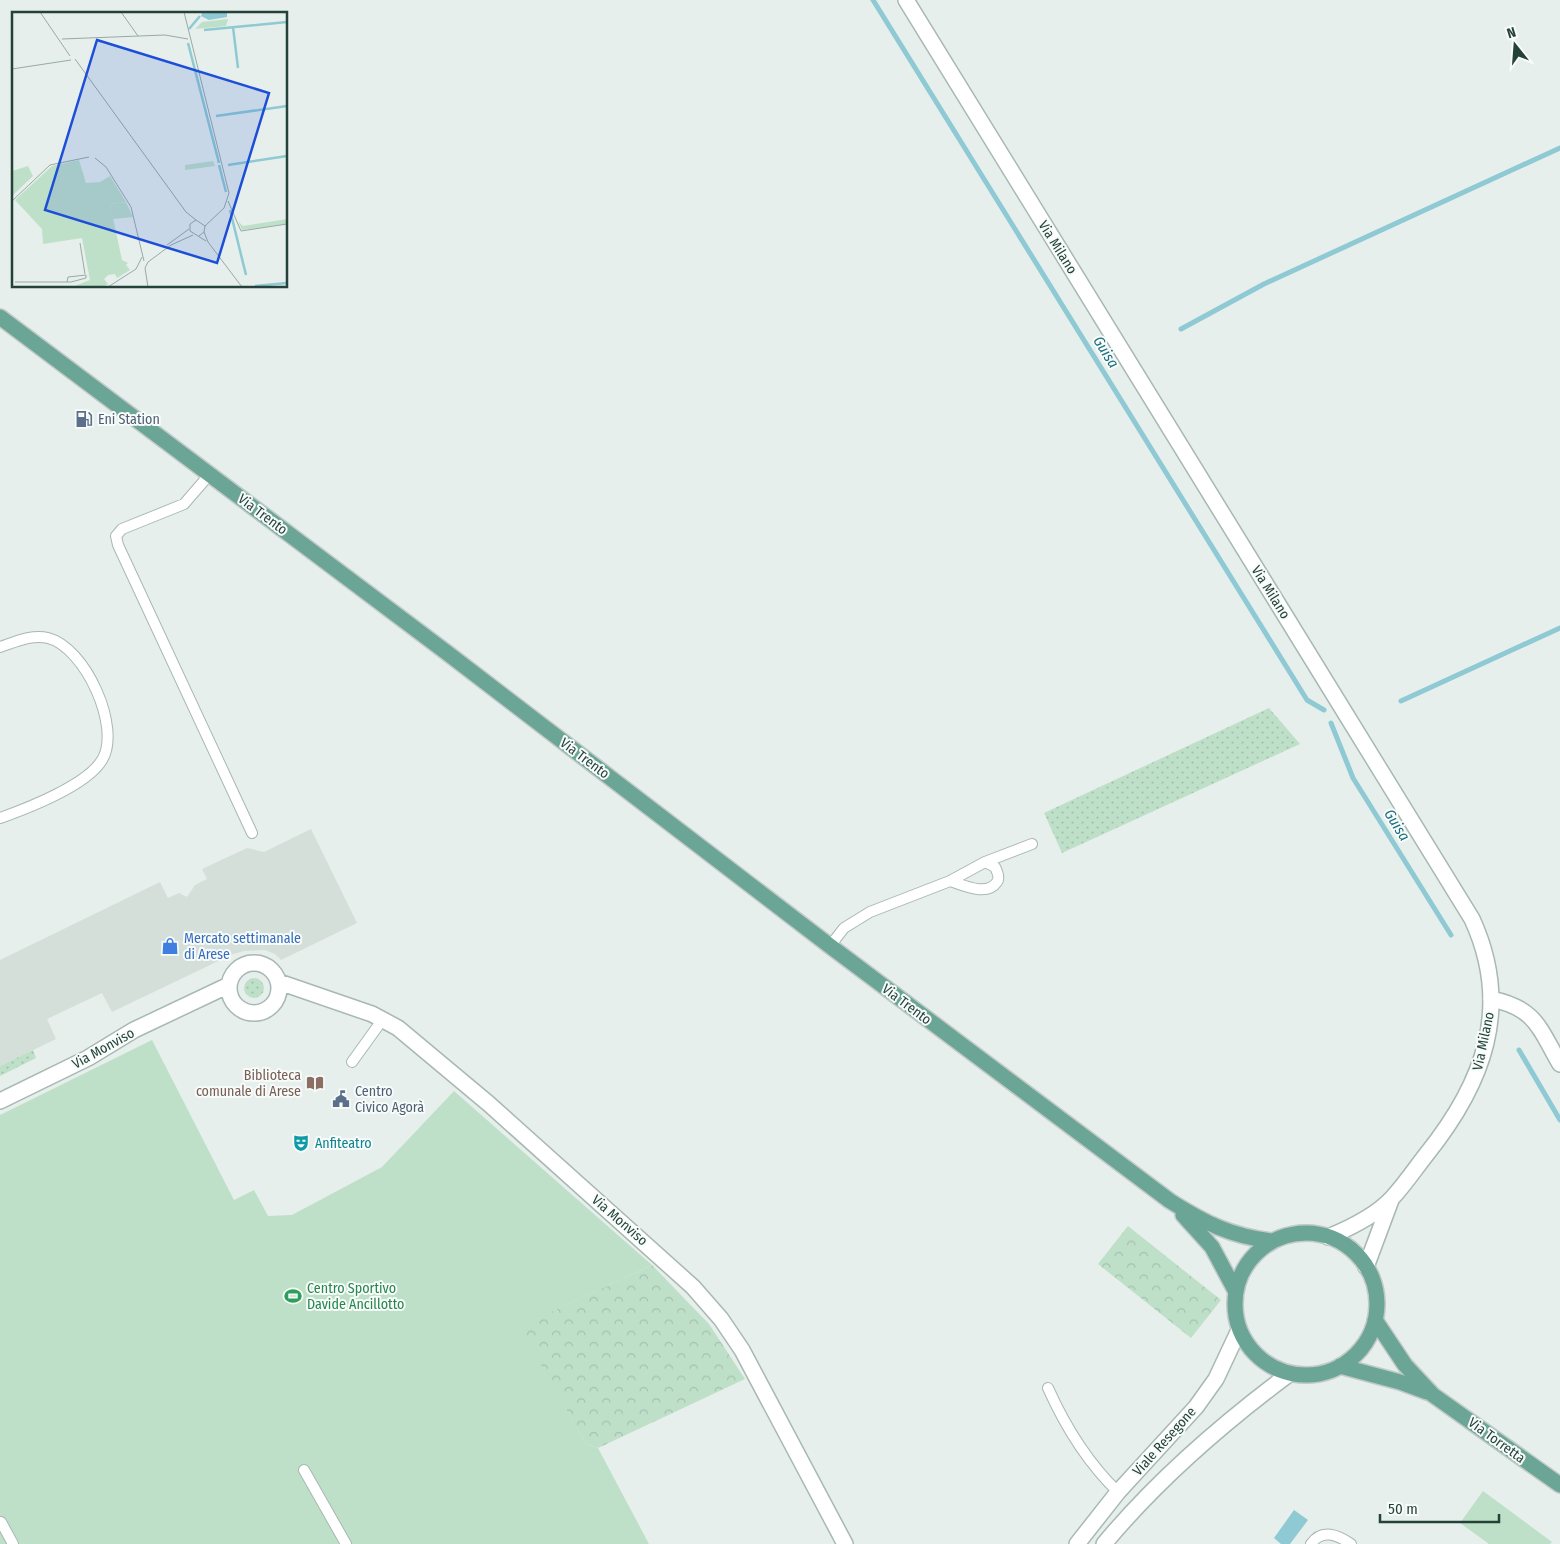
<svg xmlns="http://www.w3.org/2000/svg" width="1560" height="1544" viewBox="0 0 1560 1544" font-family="'Fira Sans Condensed',sans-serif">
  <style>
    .built { fill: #d4dfda }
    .grass { fill: url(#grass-dots) }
    .forest { fill: url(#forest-crowns) }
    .pitch { fill: #bfe0c8 }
    .water { fill: #8ec9d4 }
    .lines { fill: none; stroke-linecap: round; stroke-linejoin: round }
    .stream { stroke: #8ec9d4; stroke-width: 5 }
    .service-casing { stroke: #a8b8b2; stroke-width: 12 }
    .minor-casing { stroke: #a8b8b2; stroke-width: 18 }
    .tertiary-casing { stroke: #a8b8b2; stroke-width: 18 }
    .primary-casing { stroke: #c2cac8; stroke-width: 18 }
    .service { stroke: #fff; stroke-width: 10 }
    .minor { stroke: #fff; stroke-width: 15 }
    .tertiary { stroke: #fff; stroke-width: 15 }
    .primary { stroke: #6aa596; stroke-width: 15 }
    .labels { text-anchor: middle; stroke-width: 4; stroke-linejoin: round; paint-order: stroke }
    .street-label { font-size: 14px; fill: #24423a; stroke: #f7fbf9 }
    .service-label { font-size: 14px; fill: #4e5e75; stroke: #f7fbf9; text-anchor: start }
    .shop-label { font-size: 14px; fill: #366cbe; stroke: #f7fbf9; text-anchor: start }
    .education-label { font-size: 14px; fill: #785e54; stroke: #f7fbf9; text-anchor: end }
    .culture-label { font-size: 14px; fill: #0d838f; stroke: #f7fbf9; text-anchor: start }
    .leisure-label { font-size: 14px; fill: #27864d; stroke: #f7fbf9; text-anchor: start }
    .water-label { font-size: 15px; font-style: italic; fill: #1c6f80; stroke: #f7fbf9 }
    .inset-river { fill: none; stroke: #8ec9d4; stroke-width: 2.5 }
    .inset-road { fill: none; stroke: #98aaa4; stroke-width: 1 }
    .view { fill: #1d4ed8; fill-opacity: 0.15; stroke: #1d4ed8; stroke-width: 2.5 }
    .inset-edge { fill: none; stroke: #24423a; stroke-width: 2.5 }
  </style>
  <defs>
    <pattern id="grass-dots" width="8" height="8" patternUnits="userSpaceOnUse" patternTransform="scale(1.25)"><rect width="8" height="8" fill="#bfe0c8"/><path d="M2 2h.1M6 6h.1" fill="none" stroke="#a4c1ad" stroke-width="1.8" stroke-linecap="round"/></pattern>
    <pattern id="forest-crowns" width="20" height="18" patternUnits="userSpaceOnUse" patternTransform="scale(1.25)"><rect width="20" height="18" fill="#bfe0c8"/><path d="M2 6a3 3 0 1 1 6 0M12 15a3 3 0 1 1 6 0" fill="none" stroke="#a4c1ad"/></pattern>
  </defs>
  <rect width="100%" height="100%" fill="#e6efeb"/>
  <path class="built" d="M311 829 357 923 281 960 275 954 265 950 244 951 233 954 112 1012 102 993 47 1019 56 1039 0 1066V960L160 882 168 898 179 893 187 897 195 885 207 879 202 869 247 848 264 852Z"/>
  <path class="grass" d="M1269 708 1300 744 1062 853 1044 813Z
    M244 988a10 10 0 1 1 20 0a10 10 0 1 1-20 0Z
    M33 1050 36 1058 0 1076V1066Z"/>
  <path class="forest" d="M1128 1226 1221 1300 1191 1338 1098 1264Z
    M652 1265 709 1324 745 1379 598 1448 586 1444 518 1327Z"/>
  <path class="pitch" d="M152 1040 234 1200 254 1190 268 1216 292 1215 382 1167 454 1091 652 1265 519 1327 586 1444 598 1448 649 1544H0V1115Z
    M1483 1491 1552 1542 1550 1544H1489L1460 1523Z"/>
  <path class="water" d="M1294 1510 1308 1520 1290 1544H1281L1274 1538Z"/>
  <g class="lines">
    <path class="stream" d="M873 0 1307 700 1324 710
      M1181 329 1264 284 1560 148
      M1401 701 1560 628
      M1331 723 1353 778 1451 935
      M1519 1050 1560 1120"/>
    <g class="service-casing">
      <path id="service" d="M210 474 184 504 122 529 116 536 118 545 252 833
        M0 647C15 642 32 634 48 638 85 647 122 728 102 760 87 785 28 808 0 818
        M950 881C963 885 987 897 997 882 1000 878 997 871 995 867L985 862
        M830 946 844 928 870 912 950 881 985 862 1032 844
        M352 1062 383 1019
        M1048 1388C1065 1426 1088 1463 1118 1492
        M304 1470 346 1544
        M1 1522 13 1544
        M1311 1544C1322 1528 1338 1535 1351 1544"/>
    </g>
    <g class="minor-casing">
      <path id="minor" d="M229 988a25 25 0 1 1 50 0a25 25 0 1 1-50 0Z
        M279 982 372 1014 398 1028 489 1104 693 1287 721 1319 742 1350 845 1544
        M1491 999C1536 1008 1539 1028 1560 1064
        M0 1101 88 1058 134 1030 229 985
        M1077 1544 1118 1492 1196 1407 1216 1379 1239 1330
        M1104 1544C1158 1479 1222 1424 1289 1374"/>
    </g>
    <g class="tertiary-casing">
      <path id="tertiary" d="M906 0 1472 919C1513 1008 1483 1084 1426 1155 1415 1169 1405 1184 1393 1197 1377 1215 1350 1228 1328 1237
        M1366 1267 1391 1200"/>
    </g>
    <g class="primary-casing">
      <path id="primary" d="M0 317 446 652 830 946 1170 1201C1205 1223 1230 1236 1272 1241
        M1183 1215 1212 1247 1236 1292
        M1235 1304a71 71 0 1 1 142 0a71 71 0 1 1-142 0Z
        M1375 1320 1405 1365 1433 1395 1560 1485
        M1340 1366 1400 1382 1427 1392"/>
    </g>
    <use href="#service" class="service"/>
    <use href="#minor" class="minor"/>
    <use href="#tertiary" class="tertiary"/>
    <use href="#primary" class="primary"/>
  </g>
  <defs>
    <g id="fuel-bare" transform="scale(1.35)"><path d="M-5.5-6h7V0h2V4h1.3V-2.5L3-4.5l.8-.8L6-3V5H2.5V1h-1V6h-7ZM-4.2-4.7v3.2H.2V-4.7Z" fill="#5c6f8a" stroke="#f7fbf9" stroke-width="2.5" paint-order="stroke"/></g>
    <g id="shop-bare" transform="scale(1.35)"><path d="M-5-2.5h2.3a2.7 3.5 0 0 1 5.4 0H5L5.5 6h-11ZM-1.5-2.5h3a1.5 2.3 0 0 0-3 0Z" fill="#3f7fe0" stroke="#f7fbf9" stroke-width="2.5" paint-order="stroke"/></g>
    <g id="library-bare" transform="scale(1.35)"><path d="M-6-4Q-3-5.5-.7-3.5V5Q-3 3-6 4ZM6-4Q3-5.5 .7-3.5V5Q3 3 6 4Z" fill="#8d6e63" stroke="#f7fbf9" stroke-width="2.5" paint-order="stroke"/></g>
    <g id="civic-bare" transform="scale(1.35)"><path d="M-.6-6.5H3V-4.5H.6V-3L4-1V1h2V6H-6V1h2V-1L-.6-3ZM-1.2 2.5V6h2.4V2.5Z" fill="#5c6f8a" stroke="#f7fbf9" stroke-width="2.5" paint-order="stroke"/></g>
    <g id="theatre-bare" transform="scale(1.35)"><path d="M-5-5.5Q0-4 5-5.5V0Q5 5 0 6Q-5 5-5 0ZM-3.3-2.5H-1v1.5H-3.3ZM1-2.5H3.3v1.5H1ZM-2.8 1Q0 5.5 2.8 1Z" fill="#0f9aa8" stroke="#f7fbf9" stroke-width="2.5" paint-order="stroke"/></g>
    <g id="stadium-bare" transform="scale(1.35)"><path d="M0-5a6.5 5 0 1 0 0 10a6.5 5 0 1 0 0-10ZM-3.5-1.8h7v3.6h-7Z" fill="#2e9e5b" stroke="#f7fbf9" stroke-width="2.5" paint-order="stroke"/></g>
  </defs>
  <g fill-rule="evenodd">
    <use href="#fuel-bare" x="84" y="419"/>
    <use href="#shop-bare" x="170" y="946"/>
    <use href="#library-bare" x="315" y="1083"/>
    <use href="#civic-bare" x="341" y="1099"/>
    <use href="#theatre-bare" x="301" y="1143"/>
    <use href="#stadium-bare" x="293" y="1296"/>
  </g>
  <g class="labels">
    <g class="street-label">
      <text transform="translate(1058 247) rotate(58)" y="5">Via Milano</text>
      <text transform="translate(263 514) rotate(37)" y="5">Via Trento</text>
      <text transform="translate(1271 592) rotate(58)" y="5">Via Milano</text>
      <text transform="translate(585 758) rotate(37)" y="5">Via Trento</text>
      <text transform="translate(907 1004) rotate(37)" y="5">Via Trento</text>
      <text transform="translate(1483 1041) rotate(-78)" y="5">Via Milano</text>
      <text transform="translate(103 1048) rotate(-29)" y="5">Via Monviso</text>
      <text transform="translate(620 1220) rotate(41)" y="5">Via Monviso</text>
      <text transform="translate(1497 1440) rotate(36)" y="5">Via Torretta</text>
      <text transform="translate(1164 1441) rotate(-48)" y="5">Viale Resegone</text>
    </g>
    <g class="service-label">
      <text x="98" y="424">Eni Station</text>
      <text x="355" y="1096">Centro<tspan x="355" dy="16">Civico Agorà</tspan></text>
    </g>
    <g class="shop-label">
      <text x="184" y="943">Mercato settimanale<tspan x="184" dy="16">di Arese</tspan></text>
    </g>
    <g class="education-label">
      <text x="301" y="1080">Biblioteca<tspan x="301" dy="16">comunale di Arese</tspan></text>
    </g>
    <g class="culture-label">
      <text x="315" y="1148">Anfiteatro</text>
    </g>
    <g class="leisure-label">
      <text x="307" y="1293">Centro Sportivo<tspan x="307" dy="16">Davide Ancillotto</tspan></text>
    </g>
    <g class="water-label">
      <text transform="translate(1106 352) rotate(58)" y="5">Guisa</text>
      <text transform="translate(1397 825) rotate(58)" y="5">Guisa</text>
    </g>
  </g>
  <g transform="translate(12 12)">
    <rect width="275" height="275" fill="#e6efeb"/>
    <path d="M216 7 214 14 183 17 190 10ZM201 149 203 154 173 158V153ZM16 154 21 164 0 184V159ZM275 207V212L230 218 226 209 231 214Z" fill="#bfe0c8"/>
    <path d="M114 190 121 205 101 207 98 192Z" fill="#bfe0c8"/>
    <path d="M67 148 74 171 88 170 98 164 114 190 98 192 110 248 116 251 114 253 118 258 105 266 103 262 96 263 92 267 96 272 91 275H60L78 268 70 226 31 232 30 217 3 188 40 154Z" fill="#bfe0c8"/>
    <path d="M182 0H215V5L197 8 189 4 190 1Z" fill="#8ec9d4"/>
    <path class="inset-river" d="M221 15 226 56M177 17 188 4M192 18 275 10M176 31 207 151M204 104 275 94M207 153 214 180M216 153 275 144M218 198 234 263M243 274 275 271"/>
    <path class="inset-road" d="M28 0 58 44M109 0 126 24M172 0 217 181 212 196 193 214M50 27 153 23 176 27M63 47 174 200 184 208M0 57 59 48M83 146 94 155 119 195 132 249M0 189 38 153 77 145M216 189 229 219 275 212M192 220 196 230 230 275M187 224 192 220 193 214 184 208 178 212V219L194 229M68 231 73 262M155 233 177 217M3 270H59L74 266V263L56 265 55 270M96 275 124 257 130 245M136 275 133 256 136 250 159 233 181 223"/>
    <path class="view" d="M85 28 257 81 205 251 33 198Z"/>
    <rect width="275" height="275" class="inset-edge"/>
  </g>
  <g transform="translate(1515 45) rotate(343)" stroke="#f7fbf9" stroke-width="4" paint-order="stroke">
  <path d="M0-4L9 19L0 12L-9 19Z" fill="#24423a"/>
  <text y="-8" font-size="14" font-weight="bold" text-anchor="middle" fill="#24423a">N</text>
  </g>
  <path d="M1380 1514v8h119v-8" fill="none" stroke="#24423a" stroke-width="2.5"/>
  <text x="1388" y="1514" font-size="15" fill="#24423a" stroke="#f7fbf9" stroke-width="4" paint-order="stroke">50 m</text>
</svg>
